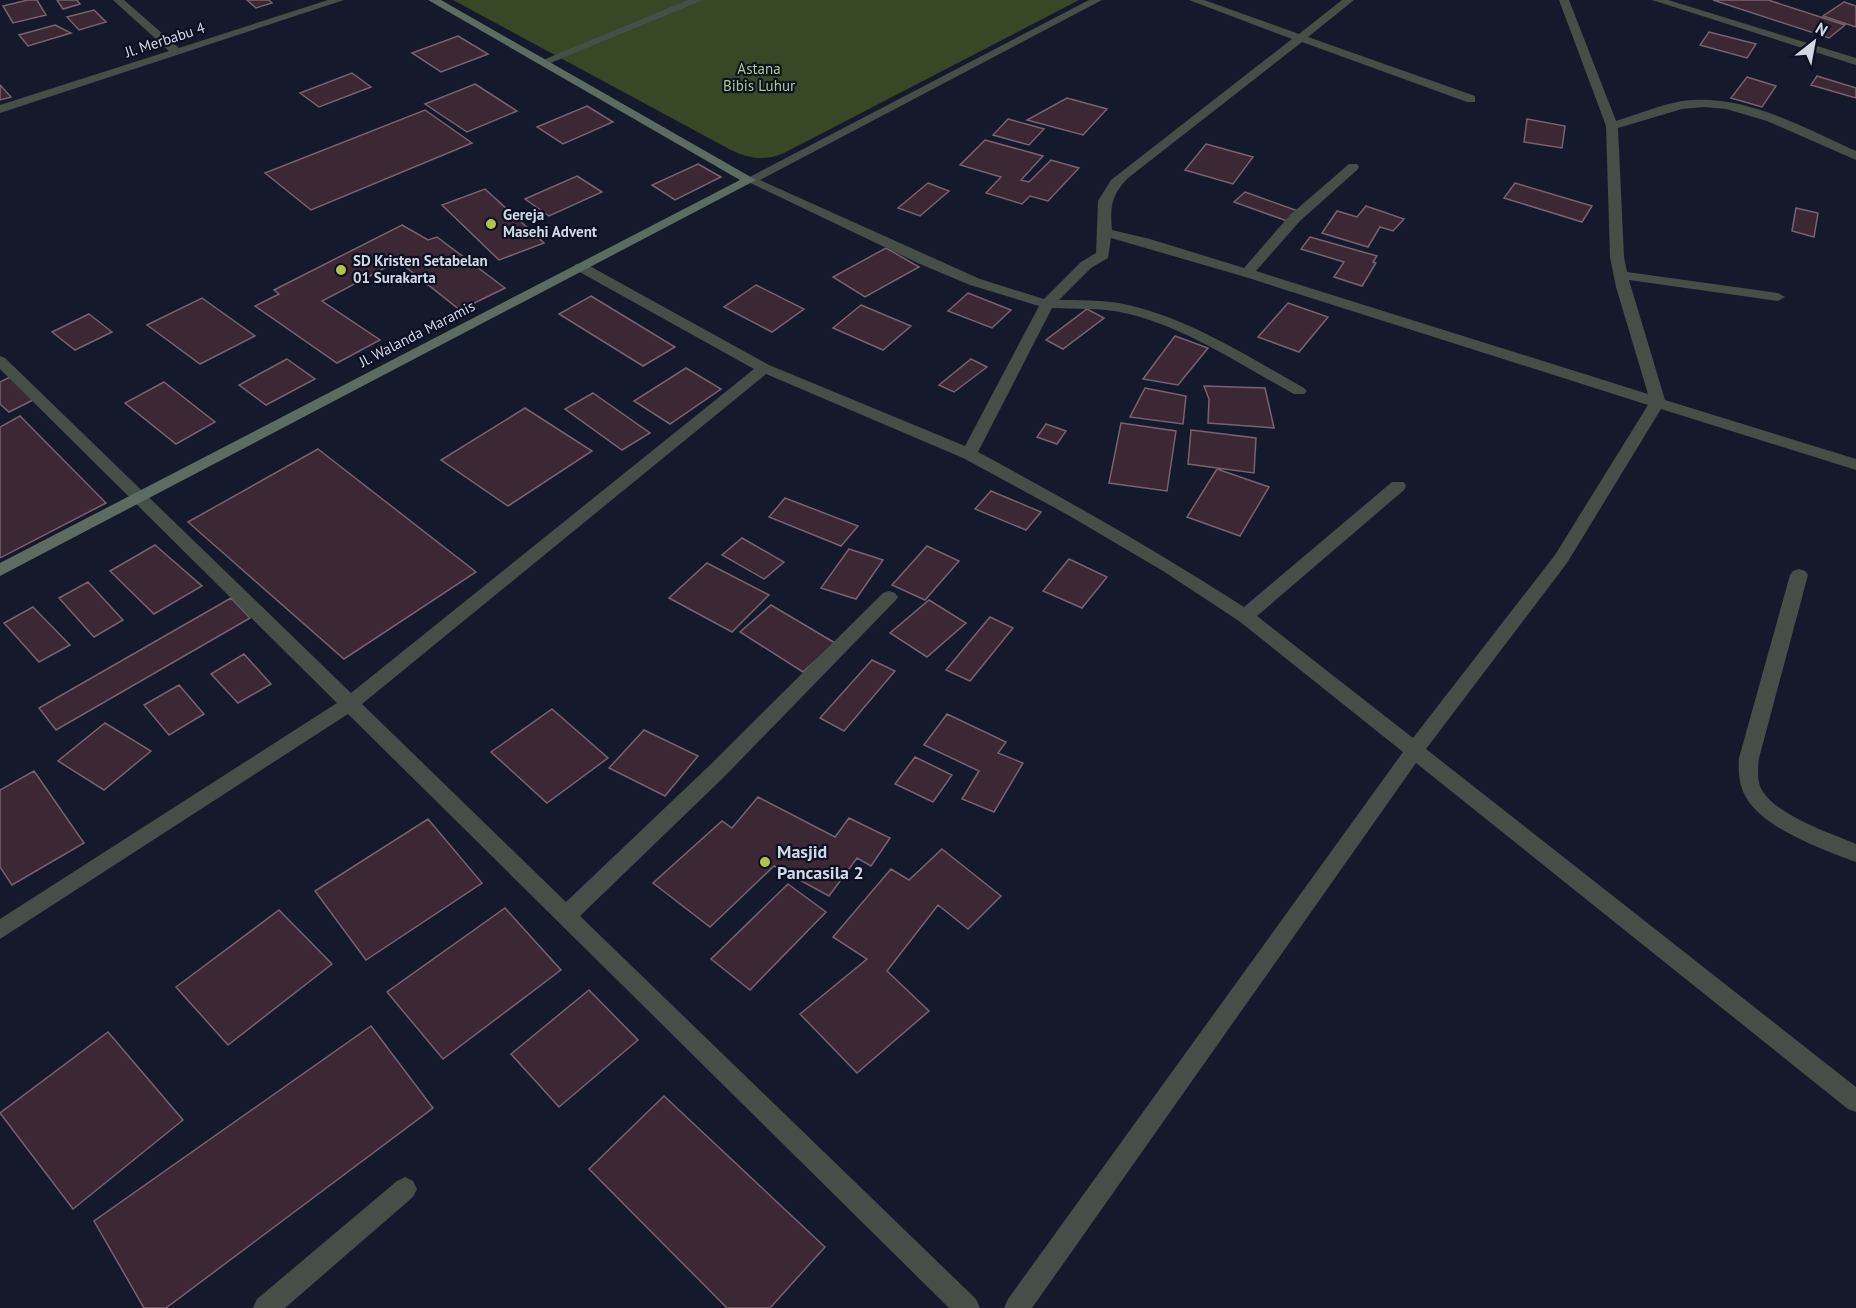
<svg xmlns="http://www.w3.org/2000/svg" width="1856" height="1308" viewBox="0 0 1856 1308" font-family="'PT Sans',sans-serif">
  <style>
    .green { fill: #384725 }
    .building { fill: #3c2734; stroke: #79616f; stroke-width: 1.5 }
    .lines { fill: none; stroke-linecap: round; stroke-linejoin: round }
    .lane { fill: #454f48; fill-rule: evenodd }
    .street { fill: #454f48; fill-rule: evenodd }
    .secondary { fill: #5c6c61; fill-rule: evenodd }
    .poi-dot { fill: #b5c249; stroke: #0b1122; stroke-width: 2 }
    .labels { text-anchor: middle; stroke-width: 4.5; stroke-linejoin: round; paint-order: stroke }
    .far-street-label { font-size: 15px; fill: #d2d7e4; stroke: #0b1122 }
    .far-park-label { font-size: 15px; fill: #abcb85; stroke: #0b1122 }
    .far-poi-label { font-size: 15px; font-weight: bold; fill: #d2d7e4; stroke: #0b1122; text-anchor: start }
    .poi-label { font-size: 18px; font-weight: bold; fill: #d2d7e4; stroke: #0b1122; text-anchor: start }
  </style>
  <rect width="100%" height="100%" fill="#141a2c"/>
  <path class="green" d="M453 0H1079L784 153C765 161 750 159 731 150Z"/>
  <path class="building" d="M28 0H37L46 15 13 23 3 6Z
    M57 0H77L80 4 63 9Z
    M247 0H269L272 3 256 8Z
    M1713 0H1768L1845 25 1829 38Z
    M1844 2 1856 6V27L1823 16Z
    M94 10 106 22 79 30 67 17Z
    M55 25 71 33 28 46 19 35Z
    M1709 32 1756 44 1747 58 1700 45Z
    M458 36 488 54 441 72 412 53Z
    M352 73 371 87 319 107 300 93Z
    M1817 76 1856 88V98L1811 85Z
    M1747 77 1776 86 1762 107 1731 98Z
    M475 84 517 111 467 132 425 104Z
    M0 85 11 97 0 100Z
    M1067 98 1107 109 1083 135 1027 120Z
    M587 106 613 122 563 144 537 127Z
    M425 110 472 143 311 210 265 173Z
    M1008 119 1044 129 1029 145 993 135Z
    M1527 119 1565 126 1562 148 1524 142Z
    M985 140 1043 156 1021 180 1029 182 1051 160 1079 168 1048 201 1030 196 1022 204 986 193 1001 177 960 165Z
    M1206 144 1253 157 1233 184 1185 170Z
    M698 164 721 177 675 200 652 185Z
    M577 176 602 192 549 216 525 199Z
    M928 183 949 191 920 216 898 208Z
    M1515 183 1592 206 1582 222 1504 198Z
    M485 189 544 243 499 260 442 205Z
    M1245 192 1298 211 1287 221 1234 202Z
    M1366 206 1404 219 1393 231 1380 227 1368 247 1322 233 1337 211 1357 217Z
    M1796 208 1818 213 1814 237 1792 231Z
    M402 225 428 240 437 237 505 288 460 310 398 261 322 301 380 340 337 363 255 306 279 294 274 290Z
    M1310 237 1377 256 1373 262 1376 263 1362 286 1334 277 1344 262 1301 249Z
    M886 248 919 267 865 297 833 277Z
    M756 285 804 309 772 332 724 307Z
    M968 293 1011 310 992 328 948 311Z
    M591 296 675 347 643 366 559 314Z
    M202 298 255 336 200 364 147 325Z
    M1288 303 1328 317 1299 352 1258 337Z
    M861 305 911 326 883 350 833 328Z
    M1087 309 1104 318 1063 349 1046 340Z
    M89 314 112 332 75 350 52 332Z
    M1175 336 1208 348 1178 385 1143 379Z
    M287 359 315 379 266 405 239 385Z
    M971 359 987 367 954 392 939 385Z
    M686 368 721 389 670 424 634 401Z
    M12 376 37 398 9 412 0 404V382Z
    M164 382 215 422 176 444 125 403Z
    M1204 386 1265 388 1274 428 1208 423 1209 399Z
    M1145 388 1186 396 1183 424 1130 417Z
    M593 393 650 433 622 450 565 409Z
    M525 408 592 451 508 506 441 460Z
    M20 416 106 503 0 558V427Z
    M1121 423 1176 431 1167 491 1109 483Z
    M1046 424 1066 431 1057 444 1037 437Z
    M1191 430 1256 438 1254 473 1188 464Z
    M318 449 476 572 344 659 188 522Z
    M1217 469 1269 487 1240 536 1187 517Z
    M991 491 1041 512 1026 530 975 509Z
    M785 498 858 526 841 546 769 517Z
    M742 538 784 562 764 579 722 555Z
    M155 545 202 586 154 614 110 571Z
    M927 546 959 561 925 600 892 585Z
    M849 549 883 560 856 599 821 588Z
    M1069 559 1107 577 1082 608 1043 591Z
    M707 563 769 595 732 632 669 598Z
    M88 582 123 620 94 637 59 598Z
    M231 598 250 618 56 730 39 708Z
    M929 600 966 623 927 657 890 633Z
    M771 605 835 643 803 672 740 632Z
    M33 607 70 645 39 662 4 623Z
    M990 617 1013 628 970 681 946 670Z
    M244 654 271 684 238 703 211 674Z
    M872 660 895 671 844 731 820 718Z
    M179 685 204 714 169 735 144 705Z
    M552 709 608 758 547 803 491 752Z
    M947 714 1006 742 998 753 1023 763 994 812 962 799 979 771 924 745Z
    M105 723 151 751 104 790 58 761Z
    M644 730 698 756 665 796 609 768Z
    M915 757 952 775 933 802 895 784Z
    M34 771 84 843 12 885 0 867V790Z
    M758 797 835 837 849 818 890 838 871 866 857 858 829 896 774 866 710 927 653 883 722 821 732 828Z
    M428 819 482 883 366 960 315 891Z
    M942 849 1001 896 968 929 938 905 887 971 929 1011 857 1073 800 1014 867 959 833 937 891 869 909 880Z
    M788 884 826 912 750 990 711 959Z
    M505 908 561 970 443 1059 387 992Z
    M279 910 332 964 228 1045 176 987Z
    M589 990 638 1040 559 1107 511 1054Z
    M371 1026 433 1108 166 1308H144L94 1221Z
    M108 1032 183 1120 73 1209 0 1113Z
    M664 1096 825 1247 770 1308H727L589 1169Z"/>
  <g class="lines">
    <path class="lane" d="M688 0H703L548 64 544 65 538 62Z
      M405 1177 413 1181 417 1189 413 1197 285 1308H253L257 1299 397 1181Z"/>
    <path class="street" d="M113 0H124L179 48 328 0H344L0 113V105L169 51Z
      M1089 0H1102L760 180 980 279 1044 299 1081 262 1096 253 1098 201 1111 180 1292 39 1189 0H1204L1299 34 1342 0H1354L1308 37 1475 96V102H1467L1302 42 1128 178C1111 195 1110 207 1112 230L1150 239 1244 268 1290 215 1349 164H1357L1359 167 1357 170 1300 221 1256 271 1648 394 1616 287 1610 257 1606 126 1559 0H1569L1616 121C1638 114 1660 105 1682 101 1744 93 1802 127 1856 151V160L1767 121 1726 109 1704 107 1682 109 1618 128 1624 257 1627 272 1778 293 1785 297 1778 301 1629 280 1665 400 1856 459V470L1661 409 1567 563 1426 749 1856 1087V1112L1848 1109 1416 763 1032 1308H1004L1008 1299 1403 752 1239 621 1163 571 1068 515 963 458 766 374 362 704 566 902 710 765 883 593 889 591 895 593 898 597 895 601 724 777 580 916 976 1299 980 1308H949L348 714 0 939V919L337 703 0 369V356L5 358 351 693 754 369 576 270 574 267 576 264H586L769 365 965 446 1039 306 970 285 920 264 744 180ZM1111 238 1242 276 1648 405 1555 555 1413 738 1257 616 1404 490 1406 486 1404 482H1392L1244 607C1157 551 1069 501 978 452L1052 308C1075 309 1098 308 1120 312 1183 325 1239 364 1294 394H1304L1307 391 1304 388C1245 355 1186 316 1119 303 1099 300 1079 300 1059 300L1091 268 1108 258Z
      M1652 0H1668L1856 58V65Z
      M1799 569 1805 571 1808 575 1759 758C1758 767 1757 777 1760 786 1771 814 1830 833 1856 844V862C1824 850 1765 829 1747 799 1739 786 1738 773 1739 758L1790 575 1793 571Z"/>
    <path class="secondary" d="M428 0H441L756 180 0 576V563L740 180Z"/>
  </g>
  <g class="poi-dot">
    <circle cx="491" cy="224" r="6"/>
    <circle cx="341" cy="270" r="6"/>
    <circle cx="765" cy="862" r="6"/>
  </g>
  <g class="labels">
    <g class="far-street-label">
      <text transform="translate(165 40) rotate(-18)" y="5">Jl. Merbabu 4</text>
      <text transform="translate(417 334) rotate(-27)" y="5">Jl. Walanda Maramis</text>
    </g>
    <g class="far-park-label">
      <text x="759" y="74">Astana<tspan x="759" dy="17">Bibis Luhur</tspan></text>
    </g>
    <g class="far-poi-label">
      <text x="503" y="220">Gereja<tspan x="503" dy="17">Masehi Advent</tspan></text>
      <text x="353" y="266">SD Kristen Setabelan<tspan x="353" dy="17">01 Surakarta</tspan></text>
    </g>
    <g class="poi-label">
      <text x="777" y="858">Masjid<tspan x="777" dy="21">Pancasila 2</tspan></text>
    </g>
  </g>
  <g transform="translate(1814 42) rotate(31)" stroke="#0b1122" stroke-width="4.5" paint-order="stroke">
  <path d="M0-4.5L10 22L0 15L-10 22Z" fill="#d2d7e4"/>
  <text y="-9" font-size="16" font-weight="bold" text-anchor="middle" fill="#d2d7e4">N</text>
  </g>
</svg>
